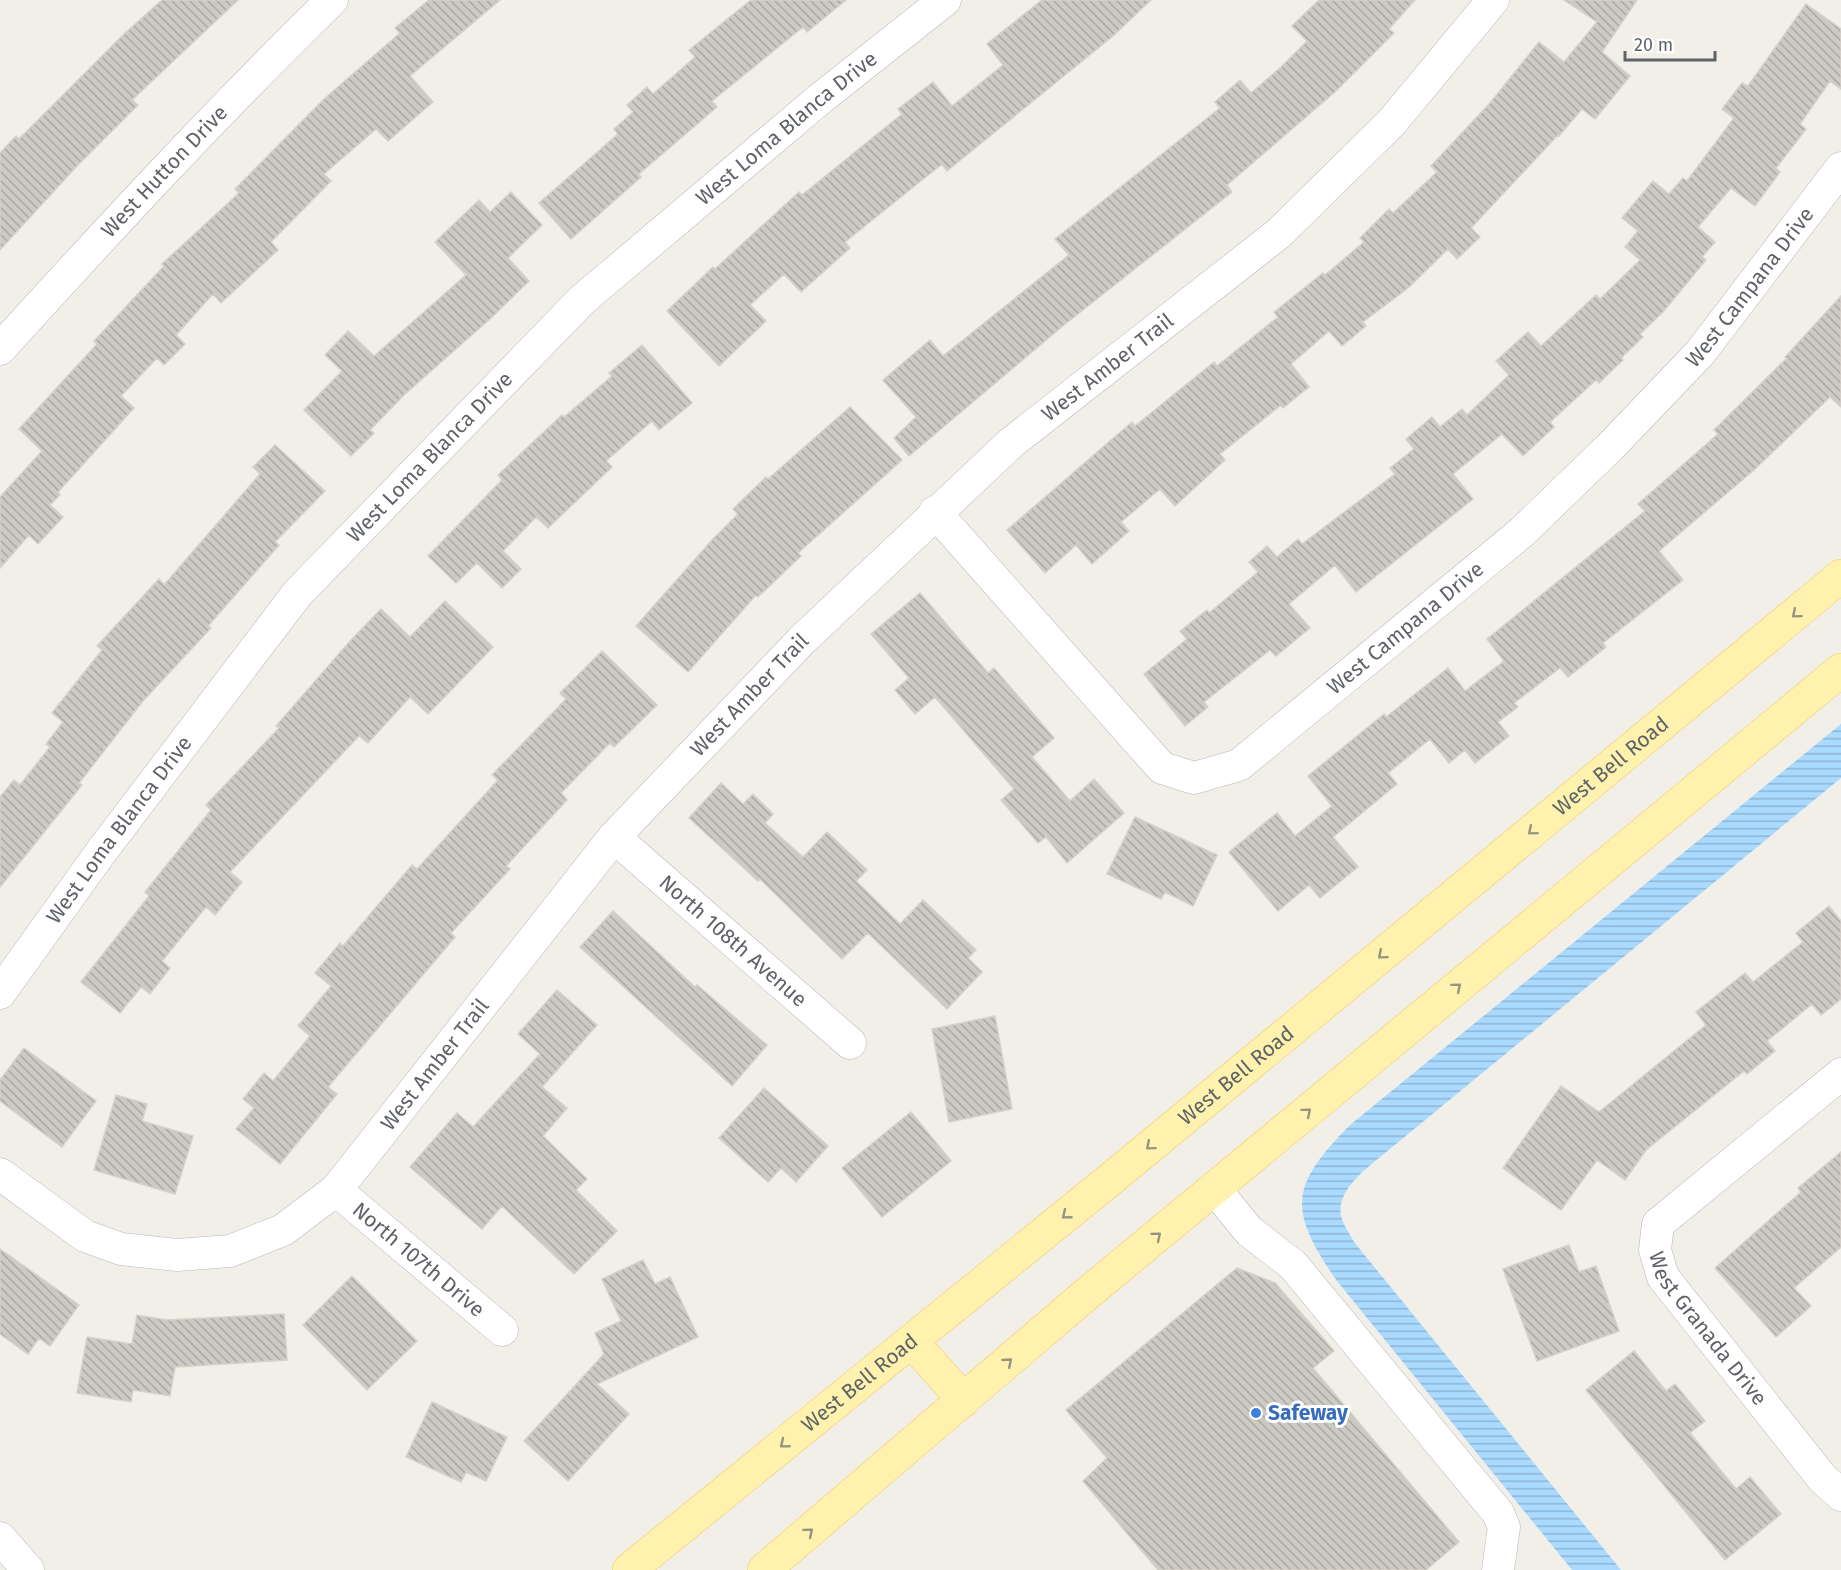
<svg xmlns="http://www.w3.org/2000/svg" width="1841" height="1570" viewBox="0 0 1841 1570" font-family="'Fira Sans',sans-serif">
  <style>
    .water { fill: url(#water-rules) }
    .building { fill: url(#building-back-hatch); stroke: #d6d1c6; stroke-width: 1.5 }
    .lines { fill: none; stroke-linecap: round; stroke-linejoin: round }
    .minor-casing { stroke: #b5b8bc; stroke-width: 33 }
    .major-casing { stroke: #f2c960; stroke-width: 34 }
    .minor { stroke: #fff; stroke-width: 32 }
    .major { stroke: #fff2af; stroke-width: 33 }
    .oneway { stroke: #979581 }
    .shop-dot { fill: #3f7fe0; stroke: #fff; stroke-width: 2 }
    .labels { text-anchor: middle; stroke-width: 6; stroke-linejoin: round; paint-order: stroke }
    .street-label { font-size: 21px; fill: #5f6368; stroke: #fff }
    .shop-label { font-size: 21px; font-weight: bold; fill: #366cbe; stroke: #fff; text-anchor: start }
  </style>
  <defs>
    <pattern id="water-rules" width="6" height="5" patternUnits="userSpaceOnUse" patternTransform="scale(1.5)"><rect width="6" height="5" fill="#aadaff"/><path d="M0 2.5h6" fill="none" stroke="#8eb4d2"/></pattern>
    <pattern id="building-back-hatch" width="6" height="6" patternUnits="userSpaceOnUse" patternTransform="scale(1.5)"><rect width="6" height="6" fill="#cccac5"/><path d="M-1 5l2 2M0 0l6 6M5-1l2 2" fill="none" stroke="#a9a8a4"/></pattern>
  </defs>
  <rect width="100%" height="100%" fill="#f1efe8"/>
  <path class="water" d="M1841 724V778L1379 1158C1363 1171 1336 1192 1341 1216 1343 1225 1350 1234 1354 1242L1621 1570H1572L1337 1281C1288 1210 1289 1187 1350 1125Z"/>
  <path class="building" d="M162 0H238L132 100 138 105 77 166 0 250V153L16 136 19 139 122 36Z
    M429 0H500L410 76 433 102 388 141 376 129 324 174 331 181 271 242 278 250 221 303 213 294 176 335 185 344 164 365 157 358 121 396 134 408 58 492 60 495 50 505 63 517 38 544 29 535 0 568V497L42 451 19 429 97 344 94 341 164 266 162 264 239 193 235 189 323 100 400 33 395 28Z
    M751 0H846L807 32 803 27 712 101 717 107 639 174 641 177 571 239 539 203 618 134 614 129 633 112 627 105 647 87 653 94 695 57 689 50Z
    M1042 0H1151L1113 36 947 171 942 164 845 242 850 248 801 292 784 274 750 305 766 321 719 366 667 311 713 267 715 269 799 192 802 195 902 114 898 109 933 82 952 106 1003 65 987 44Z
    M1319 0H1415L1389 29 1394 33 1336 91 1227 185 1232 192 1064 325 909 456 894 438 916 417 883 380 930 340 943 356 1069 255 1055 239 1220 108 1215 102 1240 80 1251 93 1280 68 1307 41 1292 26Z
    M1564 0H1637L1602 52 1630 76 1595 119 1582 109 1559 136 1558 135 1471 228 1480 237 1457 259 1448 249 1408 288 1363 322 1366 326 1342 346 1329 331 1291 364 1309 387 1283 408 1281 405 1220 454 1225 460 1175 506 1160 489 1121 522 1129 531 1092 564 1076 545 1045 573 1007 530 1132 422 1135 426 1214 362 1217 366 1278 317 1274 312 1323 273 1325 275 1364 242 1360 238 1389 209 1393 213 1437 172 1431 166 1490 103 1539 42 1564 62 1597 22Z
    M1806 4 1841 29V89L1830 81 1800 124 1806 129 1776 168 1780 172 1755 206 1731 188 1698 227 1715 242 1702 257 1706 260 1663 312 1640 334 1643 337 1621 358 1623 360 1599 383 1596 380 1550 422 1554 427 1523 456 1502 434 1453 474 1473 499 1356 592 1335 565 1289 604 1310 628 1276 656 1270 650 1204 702 1208 707 1185 726 1144 674 1187 639 1180 631 1207 610 1209 613 1258 572 1249 562 1267 546 1277 557 1298 539 1302 544 1395 474 1390 468 1414 449 1406 439 1432 417 1440 427 1462 409 1467 415 1509 375 1496 361 1528 332 1541 346 1596 295 1600 299 1640 260 1625 247 1638 231 1622 218 1653 181 1669 194 1683 178 1687 181 1734 118 1722 109 1742 83 1748 86Z
    M511 192 542 225 508 258 529 281 490 319 405 394 370 430 374 433 351 456 304 410 342 371 325 355 348 331 374 356 466 275 435 242 479 200 490 212Z
    M1841 296V407L1830 397 1754 470 1659 551 1683 580 1603 643 1606 647 1568 677 1560 668 1514 703 1518 707 1498 722 1509 736 1475 763 1465 750 1449 763 1430 739 1388 773 1397 784 1333 837 1358 867 1320 898 1309 885 1278 911 1229 852 1277 813 1295 836 1332 806 1308 776 1384 714 1386 717 1448 668 1465 691 1504 661 1487 639 1645 511 1638 504 1718 434 1714 430 1787 358 1785 357Z
    M642 345 692 403 659 430 652 421 606 461 612 467 548 528 536 517 503 551 521 569 502 588 477 563 456 583 428 556 502 480 498 475 562 415 564 417 612 376 609 373Z
    M850 407 902 460 798 553 801 556 758 597 756 595 688 672 636 626 713 539 738 514 733 509 766 477 768 479Z
    M275 445 325 491 275 542 279 545 208 626 211 628 143 701 79 783 82 785 0 887V797L14 780 20 785 50 747 46 744 63 722 52 713 102 650 97 646 159 579 164 585 260 474 253 467Z
    M920 593 988 673 994 668 1054 738 1032 757 1070 801 1094 779 1124 813 1067 863 1046 837 1038 843 1001 800 1014 789 935 697 915 714 895 690 909 678 871 634Z
    M445 601 493 647 428 714 410 697 368 743 359 736 230 872 242 882 215 915 206 907 162 961 170 968 150 994 141 987 120 1013 81 982 149 896 145 892 211 810 206 805 279 728 276 726 351 640 381 609 410 637Z
    M602 651 657 705 614 747 610 743 561 793 567 800 506 866 510 869 451 933 455 937 328 1087 337 1094 280 1164 236 1129 254 1108 243 1099 264 1073 273 1081 310 1036 298 1026 331 986 315 973 340 943 343 946 412 865 417 869 498 780 492 775 566 699 560 693Z
    M721 783 743 804 753 794 773 814 765 823 803 857 827 832 867 870 856 881 900 924 923 900 976 950 968 958 982 972 947 1009 868 933 842 959 760 879 758 881 689 818Z
    M1135 817 1217 855 1193 906 1165 892 1161 899 1107 874Z
    M1829 906 1841 921V999L1821 1015 1812 1004 1767 1041 1775 1051 1747 1074 1744 1071 1646 1150 1625 1180 1597 1160 1561 1210 1503 1168 1561 1086 1599 1112 1706 1025 1696 1012 1745 973 1753 982 1803 942 1796 933Z
    M613 911 695 987 697 985 767 1045 732 1086 580 947Z
    M557 990 597 1025 542 1087 567 1108 543 1136 587 1179 576 1190 617 1231 574 1274 502 1206 482 1229 410 1167 457 1113 473 1127 540 1054 518 1034Z
    M995 1016 1012 1109 949 1122 932 1029Z
    M24 1048 96 1101 62 1147 0 1101V1080Z
    M764 1088 828 1146 796 1182 781 1168 768 1182 719 1138Z
    M116 1095 147 1104 142 1121 193 1136 175 1194 94 1170Z
    M911 1112 951 1161 882 1217 842 1168Z
    M1841 1152V1247L1794 1288 1811 1306 1776 1337 1715 1268 1801 1192 1798 1188Z
    M1569 1245 1579 1272 1596 1266 1619 1331 1537 1361 1503 1269Z
    M0 1249 79 1305 50 1346 39 1338 28 1354 0 1334Z
    M643 1260 655 1284 670 1277 698 1337 597 1384 629 1414 568 1481 524 1441 604 1354 595 1333 621 1321 602 1279Z
    M1237 1268 1275 1283 1334 1351 1313 1368 1459 1542 1426 1570H1158L1083 1481 1107 1458 1066 1410Z
    M352 1276 417 1341 367 1390 303 1325Z
    M284 1314 287 1360 175 1367 170 1396 133 1390 131 1402 77 1393 87 1337 132 1344 137 1315 167 1320Z
    M1634 1351 1666 1391 1675 1384 1705 1421 1690 1433 1736 1489 1750 1477 1781 1514 1725 1560 1586 1390Z
    M432 1402 507 1437 486 1481 466 1472 461 1482 406 1457Z"/>
  <g class="lines">
    <g class="minor-casing">
      <g id="minor">
        <path id="s1" d="M0 349C108 230 217 112 332 0"/>
        <path id="s2" d="M935 512 1162 768 1194 778 1239 765 1522 532 1610 447 1700 353 1841 168"/>
        <path id="s3" d="M614 837 850 1043"/>
        <path id="s4" d="M0 993 101 852 297 594 582 300 821 98 945 0"/>
        <path id="s5" d="M1841 1074 1658 1224 1655 1250 1663 1277 1823 1479 1841 1495"/>
        <path id="s6" d="M0 1174 85 1236 121 1249 177 1255 230 1251 283 1230 336 1190 614 837 802 640 1011 443 1278 234 1392 122 1493 0"/>
        <path d="M1214 1188 1249 1231 1293 1265 1498 1513 1504 1527 1498 1570"/>
        <path id="s7" d="M336 1190 502 1330"/>
        <path d="M0 1538 28 1570"/>
      </g>
    </g>
    <g class="major-casing">
      <g id="major">
        <path d="M912 1342 964 1400"/>
        <path id="s8" d="M629 1570 1112 1178 1841 576"/>
        <path d="M764 1570 1089 1292 1841 670"/>
      </g>
    </g>
    <use href="#minor" class="minor"/>
    <use href="#major" class="major"/>
  </g>
  <defs><path id="oneway-chevron" d="M-2-3.5L2.5 0L-2 3.5" fill="none" stroke-width="1.6" stroke-linecap="round" stroke-linejoin="round" transform="scale(1.5)"/></defs>
  <g class="oneway">
    <use href="#oneway-chevron" transform="translate(1796 614) rotate(140)"/>
    <use href="#oneway-chevron" transform="translate(1532 831) rotate(140)"/>
    <use href="#oneway-chevron" transform="translate(1382 955) rotate(140)"/>
    <use href="#oneway-chevron" transform="translate(1457 987) rotate(-40)"/>
    <use href="#oneway-chevron" transform="translate(1307 1112) rotate(-40)"/>
    <use href="#oneway-chevron" transform="translate(1150 1146) rotate(140)"/>
    <use href="#oneway-chevron" transform="translate(1066 1215) rotate(141)"/>
    <use href="#oneway-chevron" transform="translate(1157 1236) rotate(-40)"/>
    <use href="#oneway-chevron" transform="translate(1008 1362) rotate(-41)"/>
    <use href="#oneway-chevron" transform="translate(784 1444) rotate(141)"/>
    <use href="#oneway-chevron" transform="translate(809 1532) rotate(-40)"/>
  </g>
  <circle class="shop-dot" cx="1256" cy="1413" r="6"/>
  <g class="labels">
    <g class="street-label">
      <text dy="7" stroke="none"><textPath href="#s4" startOffset="1174">West Loma Blanca Drive</textPath></text>
      <text dy="7" stroke="none"><textPath href="#s1" startOffset="242">West Hutton Drive</textPath></text>
      <text dy="7" stroke="none"><textPath href="#s2" startOffset="1124">West Campana Drive</textPath></text>
      <text dy="7" stroke="none"><textPath href="#s6" startOffset="1508">West Amber Trail</textPath></text>
      <text dy="7" stroke="none"><textPath href="#s4" startOffset="688">West Loma Blanca Drive</textPath></text>
      <text dy="7" stroke="none"><textPath href="#s2" startOffset="638">West Campana Drive</textPath></text>
      <text dy="7" stroke="none"><textPath href="#s6" startOffset="1022">West Amber Trail</textPath></text>
      <text dy="7" stroke="none"><textPath href="#s8" startOffset="1269">West Bell Road</textPath></text>
      <text dy="7" stroke="none"><textPath href="#s4" startOffset="202">West Loma Blanca Drive</textPath></text>
      <text dy="7" stroke="none"><textPath href="#s3" startOffset="158">North 108th Avenue</textPath></text>
      <text dy="7" stroke="none"><textPath href="#s6" startOffset="536">West Amber Trail</textPath></text>
      <text dy="7" stroke="none"><textPath href="#s8" startOffset="783">West Bell Road</textPath></text>
      <text dy="7" stroke="none"><textPath href="#s7" startOffset="108">North 107th Drive</textPath></text>
      <text dy="7" stroke="none"><textPath href="#s5" startOffset="358">West Granada Drive</textPath></text>
      <text dy="7" stroke="none"><textPath href="#s8" startOffset="297">West Bell Road</textPath></text>
    </g>
    <g class="shop-label">
      <text x="1268" y="1420">Safeway</text>
    </g>
  </g>
  <path d="M1625 51v9h90v-9" fill="none" stroke="#5f6368" stroke-width="3"/>
  <text x="1634" y="51" font-size="18" fill="#5f6368" stroke="#ffffff" stroke-width="4.5" paint-order="stroke">20 m</text>
</svg>
